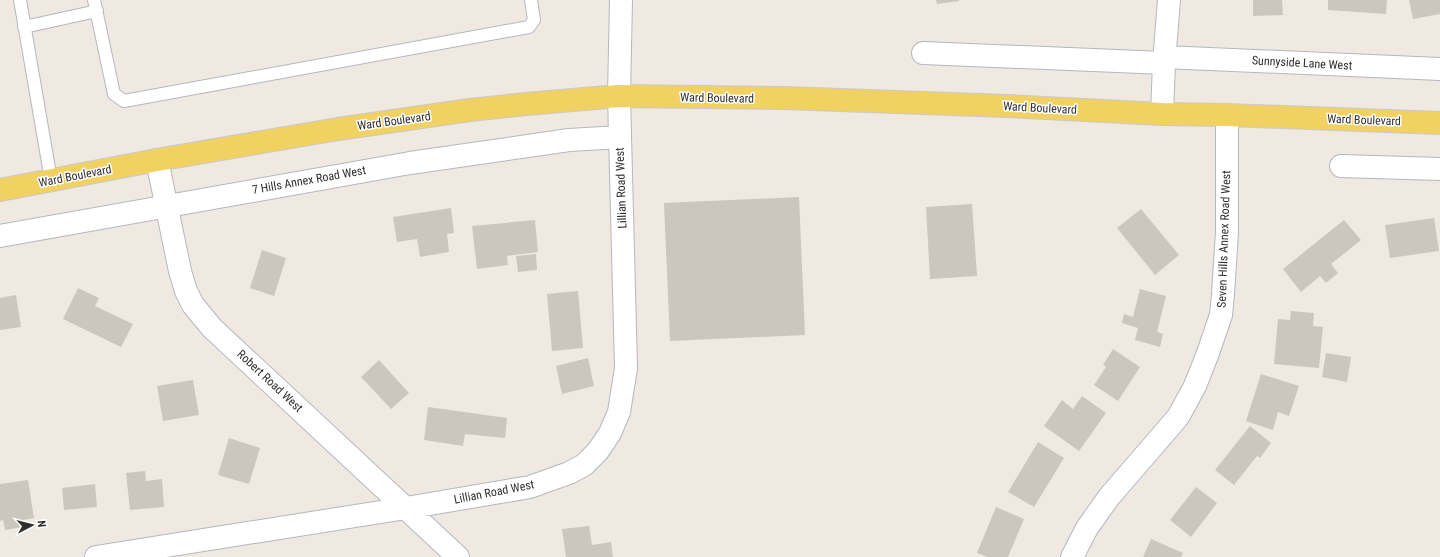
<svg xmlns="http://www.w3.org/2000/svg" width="1440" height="557" viewBox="0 0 1440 557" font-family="'Roboto Condensed',sans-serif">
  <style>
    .building { fill: #cbc7bf }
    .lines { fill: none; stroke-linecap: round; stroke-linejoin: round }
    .lane-casing { stroke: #b4b7c1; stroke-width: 14 }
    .street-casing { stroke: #b4b7c1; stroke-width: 24 }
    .primary-casing { stroke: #c9c9c9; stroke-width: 24 }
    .lane { stroke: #fff; stroke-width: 12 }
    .street { stroke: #fff; stroke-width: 22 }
    .primary { stroke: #f2d163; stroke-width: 22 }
    .labels { text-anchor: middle; stroke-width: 3; stroke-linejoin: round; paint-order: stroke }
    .street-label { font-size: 12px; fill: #2e2e2e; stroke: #fff }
  </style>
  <rect width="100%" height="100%" fill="#efe9e1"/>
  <path class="building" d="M936 0H959V1L937 4Z
    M1253 0H1282L1283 15 1253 16Z
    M1328 0H1387L1386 14 1328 10Z
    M1409 0H1440V14L1413 19Z
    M799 197 805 335 670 341 664 203Z
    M972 204 977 276 930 279 926 207Z
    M451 208 454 233 447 234 449 252 420 257 417 239 397 242 393 217Z
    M1141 209 1179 255 1155 275 1117 228Z
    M1434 218 1439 251 1390 258 1385 225Z
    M535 220 538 252 507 256 508 265 477 269 472 226Z
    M1344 220 1361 240 1331 264 1338 273 1326 283 1320 276 1301 292 1283 269Z
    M262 250 286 258 274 296 250 288Z
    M536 254 537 270 518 272 516 256Z
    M78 288 99 298 95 306 133 324 121 347 63 319Z
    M1140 289 1166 296 1157 332 1163 334 1160 347 1135 340 1138 328 1122 323 1124 314 1133 317Z
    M578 291 583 348 552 351 547 294Z
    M16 295 21 327 0 330V298Z
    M1291 311 1314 313 1313 326 1323 327 1319 368 1274 364 1278 319 1290 320Z
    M1113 349 1140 367 1118 401 1094 385 1106 367 1103 365Z
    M1326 353 1351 357 1347 382 1322 377Z
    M588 358 594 386 562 394 556 366Z
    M379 360 409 393 391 409 361 377Z
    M1261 374 1299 386 1289 416 1278 412 1273 430 1246 421Z
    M193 380 199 415 163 421 157 386Z
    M1082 396 1106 413 1079 451 1044 426 1062 400 1073 409Z
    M428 407 507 418 505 438 465 434 463 446 424 440Z
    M1250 426 1271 443 1260 458 1257 456 1234 485 1215 470Z
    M229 438 260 448 249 484 218 475Z
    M1038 442 1064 458 1034 507 1008 492Z
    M145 471 146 481 162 479 164 507 130 510 126 473Z
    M28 480 34 518 23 520V527L5 530 3 520 0 521V484Z
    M95 484 97 507 64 510 62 488Z
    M1196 487 1217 503 1191 537 1170 520Z
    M996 507 1024 519 1008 557H987L977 553Z
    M589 526 592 545 611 542 613 557H566L562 529Z
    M1151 539 1183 553 1181 557H1143Z"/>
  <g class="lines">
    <g class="lane-casing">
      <path id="lane" d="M20 0 51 180
        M94 0 114 94 124 101 529 27 534 20 531 0
        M24 27 97 11"/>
    </g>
    <g class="street-casing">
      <path id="street" d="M923 53 1164 63
        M1164 57 1440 69
        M1162 114 1164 63 1169 0
        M157 160 180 271 186 291 193 305 212 328 458 557
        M1341 166 1440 169
        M0 236 410 163 569 140 620 137
        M96 557 406 508 530 487 569 473 584 465 598 451 610 433 619 412 626 368 619 96 621 0
        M1072 557 1087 528 1109 497 1178 417 1195 386 1208 353 1221 315 1223 294 1227 232V115"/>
    </g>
    <g class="primary-casing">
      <path id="primary" d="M0 190 157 160 338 129 470 110 526 104 619 96 785 98 1007 106 1162 114 1227 115 1440 123"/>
    </g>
    <use href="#lane" class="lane"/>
    <use href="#street" class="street"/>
    <use href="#primary" class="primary"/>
  </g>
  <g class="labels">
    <g class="street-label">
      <text transform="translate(1302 63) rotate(3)" y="4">Sunnyside Lane West</text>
      <text transform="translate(717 98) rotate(1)" y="4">Ward Boulevard</text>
      <text transform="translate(1040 108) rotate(3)" y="4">Ward Boulevard</text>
      <text transform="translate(1364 120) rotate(2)" y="4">Ward Boulevard</text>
      <text transform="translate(394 121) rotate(-8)" y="4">Ward Boulevard</text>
      <text transform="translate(75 176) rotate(-11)" y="4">Ward Boulevard</text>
      <text transform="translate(309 180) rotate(-10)" y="4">7 Hills Annex Road West</text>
      <text transform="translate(621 188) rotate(-92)" y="4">Lillian Road West</text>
      <text transform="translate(1224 239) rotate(-88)" y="4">Seven Hills Annex Road West</text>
      <text transform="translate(270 381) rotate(43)" y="4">Robert Road West</text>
      <text transform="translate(494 492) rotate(-11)" y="4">Lillian Road West</text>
    </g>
  </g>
  <g transform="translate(32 525) rotate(83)" stroke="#ffffff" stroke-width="3" paint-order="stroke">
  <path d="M0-3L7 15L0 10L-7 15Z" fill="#2e2e2e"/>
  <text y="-6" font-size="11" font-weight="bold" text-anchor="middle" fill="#2e2e2e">N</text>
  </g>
</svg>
